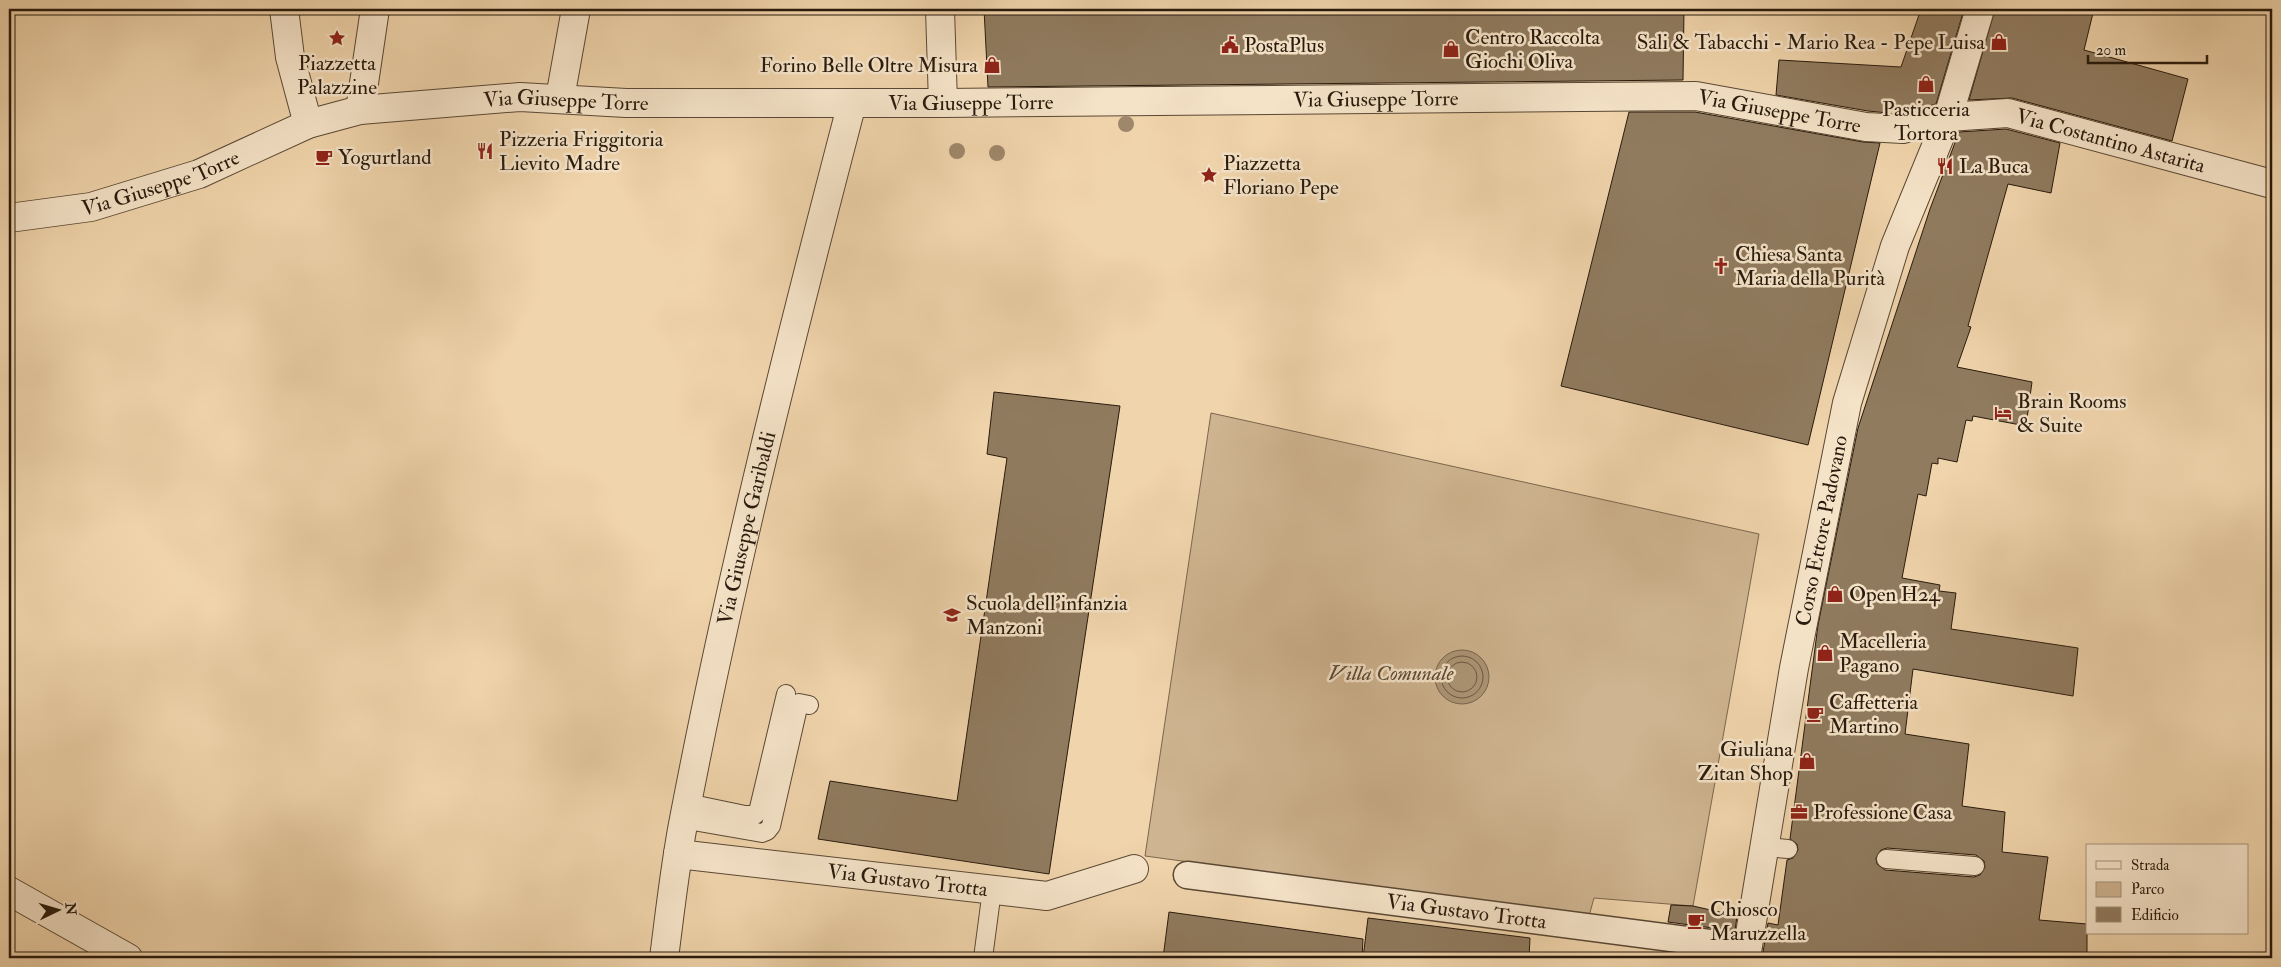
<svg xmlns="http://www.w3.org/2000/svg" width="2281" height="967" viewBox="0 0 2281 967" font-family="'IM FELL Double Pica',serif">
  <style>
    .green { fill: #ceb490; stroke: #7b674e }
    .water { fill: #ac9575; stroke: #77644b }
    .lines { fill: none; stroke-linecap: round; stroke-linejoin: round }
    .shore { stroke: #6a5841; stroke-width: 1 }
    .building { fill: #907b5f; stroke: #281a0d; fill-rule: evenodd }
    .service-casing { stroke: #5a4834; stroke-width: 20 }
    .pedestrian-casing { stroke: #5a4834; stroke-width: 29 }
    .minor-casing { stroke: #5a4834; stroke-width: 30 }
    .tertiary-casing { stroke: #5a4834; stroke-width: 30 }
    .service { stroke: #f5e3c8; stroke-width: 18 }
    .pedestrian { stroke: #f5e3c8; stroke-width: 26 }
    .minor { stroke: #f5e3c8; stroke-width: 28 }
    .tertiary { stroke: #f5e3c8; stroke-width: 28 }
    .tree { fill: #9e876a }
    .labels { text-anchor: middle; stroke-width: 5; stroke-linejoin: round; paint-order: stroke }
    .poi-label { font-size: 21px; fill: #281a0d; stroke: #f5e3c8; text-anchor: start }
    .street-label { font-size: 21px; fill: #281a0d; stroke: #f5e3c8 }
    .park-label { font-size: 21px; font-style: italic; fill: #5a4834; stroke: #f5e3c8 }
  </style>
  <rect width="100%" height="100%" fill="#f0d4ab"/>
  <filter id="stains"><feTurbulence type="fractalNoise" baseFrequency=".004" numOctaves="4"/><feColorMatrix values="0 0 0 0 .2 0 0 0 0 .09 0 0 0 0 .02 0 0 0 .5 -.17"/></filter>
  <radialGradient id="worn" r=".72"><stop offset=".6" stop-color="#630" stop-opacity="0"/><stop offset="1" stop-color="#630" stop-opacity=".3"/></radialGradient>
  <path class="green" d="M1211 413 1759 534 1693 906 1594 898 1589 916 1145 856Z"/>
  <path class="water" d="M1435 677a27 27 0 1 1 54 0a27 27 0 1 1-54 0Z"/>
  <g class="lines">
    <path class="shore" d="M1441 677a21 21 0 1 1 42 0a21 21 0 1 1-42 0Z
      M1447 677a15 15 0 1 1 30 0a15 15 0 1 1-30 0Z"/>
  </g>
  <path class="building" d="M984 9H1684L1683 80 988 87Z
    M1921 9H1964L1936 104 1908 112 1889 108 1888 113 1868 111 1776 95 1779 60 1901 67Z
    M1995 9H2094L2084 50 2188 79 2172 141 2012 98 1969 100Z
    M1629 112H1695L1863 142 1880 143 1808 445 1561 386Z
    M2006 129 2060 143 2051 193 2008 184 1968 326 1971 327 1957 367 2032 382 2026 426 1973 416 1972 421 1966 420 1957 462 1938 458V464L1932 463 1926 496 1918 494 1902 578 1940 585 1939 591 1956 593 1951 629 2078 648 2073 696 1913 669 1905 734 1969 744 1962 806 2005 812 2002 852 2048 857 2039 920 2087 924V958H1762L1768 923 1778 925 1787 860 1793 858 1798 850 1797 844 1790 839 1818 625 1858 428 1930 209 1959 132ZM1887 848 1976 855 1984 861 1985 867 1980 875 1974 877 1885 870 1877 864 1876 858 1881 850Z
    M994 392 1120 406 1049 874 818 839 830 781 957 801 1007 458 987 454Z
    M1671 905 1693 906 1737 916 1735 931 1668 922Z
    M1169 912 1363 939 1362 958H1163Z
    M1368 918 1530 938 1529 958H1363Z
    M1663 952 1711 958H1662Z"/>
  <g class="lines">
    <g class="service-casing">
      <path id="service" d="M697 805 745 815H755L758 812 786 694
        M693 821 762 833 767 831 771 826 799 703 809 705
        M1765 847 1788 849
        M1886 859 1975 866
        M983 958 992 890"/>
    </g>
    <g class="pedestrian-casing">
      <g id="pedestrian">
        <path id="s1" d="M1187 875 1748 948"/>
      </g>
    </g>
    <g class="minor-casing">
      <g id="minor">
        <path d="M284 9 290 57 308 124"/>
        <path d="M940 9 943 103"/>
        <path d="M560 98 576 9"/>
        <path d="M360 110 375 9"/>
        <path id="s2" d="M9 218 91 207 199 174 308 124 360 110 520 97 626 103H943L1696 96 1866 127 1903 129 1948 117 2008 113 2272 184"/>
        <path id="s3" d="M678 854 1047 896 1134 869"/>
        <path d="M9 891 128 958"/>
        <path id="s4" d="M664 958C670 912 675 865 684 819 730 578 790 340 852 103"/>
      </g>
    </g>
    <g class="tertiary-casing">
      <g id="tertiary">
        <path id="s5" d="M1746 958 1794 668 1847 403 1895 246 1948 117 1980 9"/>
      </g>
    </g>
    <use href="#service" class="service"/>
    <use href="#pedestrian" class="pedestrian"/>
    <use href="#minor" class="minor"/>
    <use href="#tertiary" class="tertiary"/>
  </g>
  <g class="tree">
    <circle cx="1126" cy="124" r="8"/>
    <circle cx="957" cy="151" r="8"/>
    <circle cx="997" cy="153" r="8"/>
  </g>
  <defs>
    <g id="sight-bare" transform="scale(1.35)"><path d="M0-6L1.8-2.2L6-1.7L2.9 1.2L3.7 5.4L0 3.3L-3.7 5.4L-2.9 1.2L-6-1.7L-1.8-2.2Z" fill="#8f2418" stroke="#f5e3c8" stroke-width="2.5" paint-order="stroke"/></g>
    <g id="shop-bare" transform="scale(1.35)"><path d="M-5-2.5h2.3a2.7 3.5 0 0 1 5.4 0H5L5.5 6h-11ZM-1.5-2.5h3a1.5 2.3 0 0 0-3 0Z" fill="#8f2418" stroke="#f5e3c8" stroke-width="2.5" paint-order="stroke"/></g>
    <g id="civic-bare" transform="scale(1.35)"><path d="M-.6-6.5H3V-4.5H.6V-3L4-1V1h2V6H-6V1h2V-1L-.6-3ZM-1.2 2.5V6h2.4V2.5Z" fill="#8f2418" stroke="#f5e3c8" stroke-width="2.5" paint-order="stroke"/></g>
    <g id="restaurant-bare" transform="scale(1.35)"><path d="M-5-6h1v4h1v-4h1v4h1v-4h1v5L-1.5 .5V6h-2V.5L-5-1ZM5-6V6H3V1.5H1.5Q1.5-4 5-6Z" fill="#8f2418" stroke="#f5e3c8" stroke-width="2.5" paint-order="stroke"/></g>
    <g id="cafe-bare" transform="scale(1.35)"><path d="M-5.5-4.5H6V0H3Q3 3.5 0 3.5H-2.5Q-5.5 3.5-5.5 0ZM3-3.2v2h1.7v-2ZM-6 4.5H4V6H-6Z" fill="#8f2418" stroke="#f5e3c8" stroke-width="2.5" paint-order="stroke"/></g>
    <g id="church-bare" transform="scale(1.35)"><path d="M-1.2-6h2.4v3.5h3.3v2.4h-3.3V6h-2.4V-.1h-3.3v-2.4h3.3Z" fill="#8f2418" stroke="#f5e3c8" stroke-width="2.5" paint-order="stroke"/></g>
    <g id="hotel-bare" transform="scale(1.35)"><path d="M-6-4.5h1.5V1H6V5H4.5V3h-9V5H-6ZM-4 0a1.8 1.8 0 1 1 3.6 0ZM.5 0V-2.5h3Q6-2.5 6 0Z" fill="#8f2418" stroke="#f5e3c8" stroke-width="2.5" paint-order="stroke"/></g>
    <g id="school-bare" transform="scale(1.35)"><path d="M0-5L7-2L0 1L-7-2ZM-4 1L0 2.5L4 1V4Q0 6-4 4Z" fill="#8f2418" stroke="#f5e3c8" stroke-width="2.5" paint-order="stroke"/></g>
    <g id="office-bare" transform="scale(1.35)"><path d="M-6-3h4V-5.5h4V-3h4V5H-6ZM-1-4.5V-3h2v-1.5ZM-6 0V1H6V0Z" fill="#8f2418" stroke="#f5e3c8" stroke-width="2.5" paint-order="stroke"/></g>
  </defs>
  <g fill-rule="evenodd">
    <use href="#sight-bare" x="337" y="38"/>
    <use href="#shop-bare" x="1999" y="42"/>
    <use href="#civic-bare" x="1230" y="45"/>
    <use href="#shop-bare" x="1451" y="49"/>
    <use href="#shop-bare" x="992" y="65"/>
    <use href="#shop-bare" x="1926" y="84"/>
    <use href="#restaurant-bare" x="485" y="151"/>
    <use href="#cafe-bare" x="324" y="157"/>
    <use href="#restaurant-bare" x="1945" y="166"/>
    <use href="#sight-bare" x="1209" y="175"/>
    <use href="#church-bare" x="1721" y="266"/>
    <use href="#hotel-bare" x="2003" y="413"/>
    <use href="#shop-bare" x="1835" y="594"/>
    <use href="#school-bare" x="952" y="615"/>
    <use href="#shop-bare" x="1825" y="653"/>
    <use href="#cafe-bare" x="1815" y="714"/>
    <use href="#shop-bare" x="1807" y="761"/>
    <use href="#office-bare" x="1799" y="812"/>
    <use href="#cafe-bare" x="1696" y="921"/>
  </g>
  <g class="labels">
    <g class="poi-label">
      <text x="1465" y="44">Centro Raccolta<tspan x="1465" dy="24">Giochi Oliva</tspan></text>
      <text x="1985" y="49" text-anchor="end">Sali &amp; Tabacchi - Mario Rea - Pepe Luisa</text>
      <text x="1244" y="52">PostaPlus</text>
      <text x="337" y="70" text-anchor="middle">Piazzetta<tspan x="337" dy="24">Palazzine</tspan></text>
      <text x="978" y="72" text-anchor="end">Forino Belle Oltre Misura</text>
      <text x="1926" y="116" text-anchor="middle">Pasticceria<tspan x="1926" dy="24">Tortora</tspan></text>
      <text x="499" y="146">Pizzeria Friggitoria<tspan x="499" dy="24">Lievito Madre</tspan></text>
      <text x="338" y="164">Yogurtland</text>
      <text x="1223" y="170">Piazzetta<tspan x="1223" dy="24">Floriano Pepe</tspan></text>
      <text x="1959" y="173">La Buca</text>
      <text x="1735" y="261">Chiesa Santa<tspan x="1735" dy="24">Maria della Purità</tspan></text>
      <text x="2017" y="408">Brain Rooms<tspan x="2017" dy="24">&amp; Suite</tspan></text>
      <text x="1849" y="601">Open H24</text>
      <text x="966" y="610">Scuola dell'infanzia<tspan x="966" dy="24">Manzoni</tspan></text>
      <text x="1839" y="648">Macelleria<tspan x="1839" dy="24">Pagano</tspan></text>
      <text x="1829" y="709">Caffetteria<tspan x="1829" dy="24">Martino</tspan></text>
      <text x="1793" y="756" text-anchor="end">Giuliana<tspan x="1793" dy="24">Zitan Shop</tspan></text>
      <text x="1813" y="819">Professione Casa</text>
      <text x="1710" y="916">Chiosco<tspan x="1710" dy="24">Maruzzella</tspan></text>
    </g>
    <g class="street-label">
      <text dy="7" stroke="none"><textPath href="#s2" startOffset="1386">Via Giuseppe Torre</textPath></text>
      <text dy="7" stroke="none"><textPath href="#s2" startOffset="576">Via Giuseppe Torre</textPath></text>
      <text dy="7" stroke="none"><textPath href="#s2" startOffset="981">Via Giuseppe Torre</textPath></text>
      <text dy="7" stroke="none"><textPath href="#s2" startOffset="1791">Via Giuseppe Torre</textPath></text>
      <text dy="7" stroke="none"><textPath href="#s2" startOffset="2129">Via Costantino Astarita</textPath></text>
      <text dy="7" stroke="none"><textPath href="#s2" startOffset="156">Via Giuseppe Torre</textPath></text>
      <text dy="7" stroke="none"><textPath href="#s4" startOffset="438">Via Giuseppe Garibaldi</textPath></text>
      <text dy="7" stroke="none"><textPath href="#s5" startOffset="434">Corso Ettore Padovano</textPath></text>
      <text dy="7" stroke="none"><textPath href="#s3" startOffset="231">Via Gustavo Trotta</textPath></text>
      <text dy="7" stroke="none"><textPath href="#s1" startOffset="282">Via Gustavo Trotta</textPath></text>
    </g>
    <g class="park-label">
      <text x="1391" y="680">Villa Comunale</text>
    </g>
  </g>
  <rect width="2281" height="967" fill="none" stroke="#f0d4ab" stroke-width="30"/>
  <rect x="10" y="10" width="2261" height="947" fill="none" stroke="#281a0d" stroke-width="2.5"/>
  <rect x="15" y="15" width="2251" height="937" fill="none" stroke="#281a0d"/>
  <rect x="2086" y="844" width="162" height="90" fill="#f5e3c8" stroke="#a3937d"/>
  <rect x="2096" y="861" width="25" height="8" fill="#f5e3c8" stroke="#a3937d"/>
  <text x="2131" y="870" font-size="15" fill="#281a0d">Strada</text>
  <rect x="2096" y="882" width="25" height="15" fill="#ceb490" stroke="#a3937d"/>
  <text x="2131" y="894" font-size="15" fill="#281a0d">Parco</text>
  <rect x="2096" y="907" width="25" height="15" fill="#907b5f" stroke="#a3937d"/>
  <text x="2131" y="920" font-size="15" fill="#281a0d">Edificio</text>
  <g transform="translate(58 910) rotate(85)" stroke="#f5e3c8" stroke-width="4" paint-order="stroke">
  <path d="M0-4L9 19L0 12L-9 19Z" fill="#281a0d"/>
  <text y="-8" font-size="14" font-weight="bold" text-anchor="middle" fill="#281a0d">N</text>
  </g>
  <path d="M2088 55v8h119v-8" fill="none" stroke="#281a0d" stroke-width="2.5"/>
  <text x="2096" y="55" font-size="15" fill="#281a0d" stroke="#f5e3c8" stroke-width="4" paint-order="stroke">20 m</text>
  <rect width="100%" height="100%" filter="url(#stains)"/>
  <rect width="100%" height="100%" fill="url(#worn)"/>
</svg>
